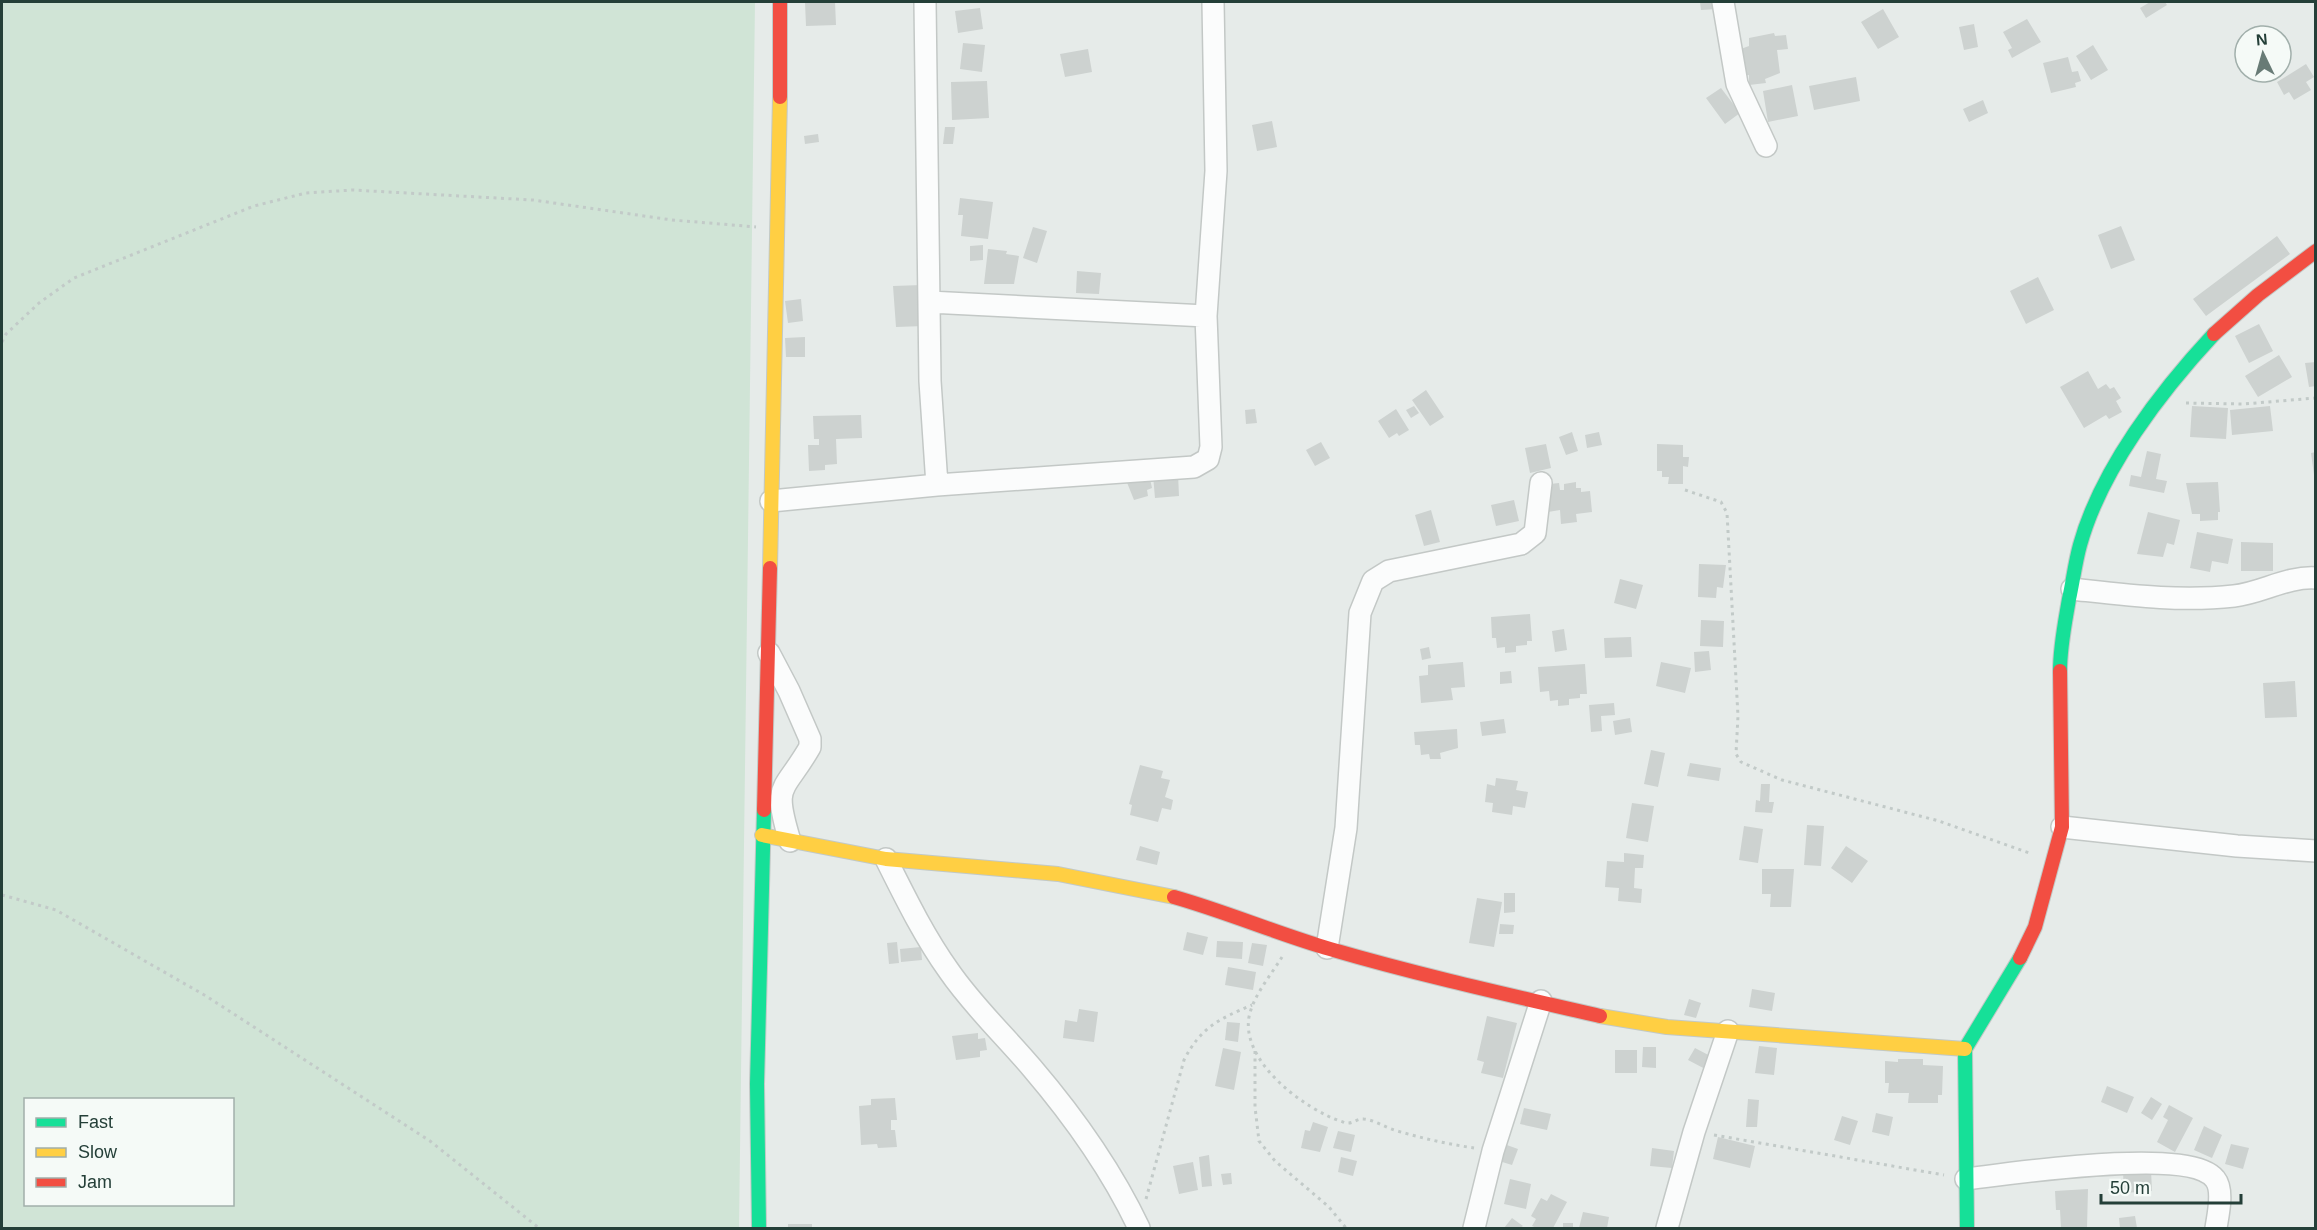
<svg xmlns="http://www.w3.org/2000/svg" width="2317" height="1230" viewBox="0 0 2317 1230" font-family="Arial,sans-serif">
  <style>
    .green { fill: #d0e4d6; fill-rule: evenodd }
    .building { fill: #cdd2d0 }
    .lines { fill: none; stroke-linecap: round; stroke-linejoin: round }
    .street-casing { stroke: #c3c8c6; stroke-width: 24 }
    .fast-casing { stroke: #c2c9c6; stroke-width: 16 }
    .slow-casing { stroke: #c2c9c6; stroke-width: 16 }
    .jam-casing { stroke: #c2c9c6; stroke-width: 16 }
    .path { stroke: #c2cac8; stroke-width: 3; stroke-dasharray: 3 4.5; stroke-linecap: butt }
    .street { stroke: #fbfcfc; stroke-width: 21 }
    .fast { stroke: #16e098; stroke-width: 14 }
    .slow { stroke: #ffcf43; stroke-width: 14 }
    .jam { stroke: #f24e42; stroke-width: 14 }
  </style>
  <rect width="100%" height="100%" fill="#e6ebe9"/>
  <path class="green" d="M2 2H755L739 1228H2ZM26 1100H232V1204H26Z"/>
  <path class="building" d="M805 2H835L836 25 806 26Z
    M1700 2H1717V9L1701 10Z
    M2150 2H2165L2167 5 2146 18 2140 8Z
    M980 8 983 29 958 33 955 11Z
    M1883 9 1899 37 1878 49 1861 22Z
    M2027 19 2041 42 2012 58 2008 50 2012 48 2003 32Z
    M1974 24 1978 47 1964 50 1959 27Z
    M1774 33 1775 36 1786 35 1788 49 1777 50 1780 73 1765 79 1766 83 1749 85V75L1741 76 1738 50 1749 46V38Z
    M963 43 985 45 982 72 960 69Z
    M2093 45 2108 70 2091 80 2076 56Z
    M1088 49 1092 72 1065 77 1060 54Z
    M2068 57 2072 72 2078 71 2081 81 2075 83 2076 87 2051 93 2043 63Z
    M2306 64 2314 77 2306 82 2311 90 2294 100 2289 92 2284 95 2277 82Z
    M1856 77 1860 101 1814 110 1809 86Z
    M987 81 989 118 952 120 951 82Z
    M1792 85 1798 116 1768 122 1763 91Z
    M1721 88 1740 113 1725 124 1706 98Z
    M1983 100 1988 113 1969 122 1963 109Z
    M1272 121 1277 147 1257 151 1252 125Z
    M945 127H955L953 144H943Z
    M818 134 819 142 805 144 804 136Z
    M960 198 993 202 988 239 961 236 963 215H958Z
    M2121 226 2135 260 2111 269 2098 235Z
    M1033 227 1047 231 1037 263 1023 258Z
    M2277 236 2290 254 2206 316 2193 299Z
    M983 245V260L970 261V246Z
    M988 249 1007 251 1006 254 1019 256 1014 284H984Z
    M1077 271 1101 273 1099 294 1076 293Z
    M2038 277 2054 310 2026 324 2010 291Z
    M922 285 924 326 896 327 893 286Z
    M801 299 803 321 788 323 785 301Z
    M2259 324 2273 351 2249 363 2235 336Z
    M805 337V357H786L785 338Z
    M2279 355 2292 377 2258 397 2245 376Z
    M2316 362V386L2309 387 2305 363Z
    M2088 371 2098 389 2106 384 2110 389 2114 387 2121 398 2116 401 2122 412 2109 419 2106 415 2084 428 2060 387Z
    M1426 390 1444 417 1430 426 1412 400Z
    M1414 406 1419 413 1411 418 1406 410Z
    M2192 406 2228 408 2226 439 2190 437Z
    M2270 406 2273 431 2232 435 2230 410Z
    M1255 409 1257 423 1246 424 1245 410Z
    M1396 409 1409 430 1399 436 1397 433 1389 438 1378 421Z
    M861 415 862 438 836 439 837 464 825 465V470L809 471 808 445H819V439H814L813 416Z
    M1572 432 1578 451 1566 455 1559 437Z
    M1599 432 1602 445 1587 448 1585 435Z
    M1321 442 1330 458 1315 466 1306 450Z
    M1546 444 1551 468 1530 473 1525 448Z
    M1657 444 1683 445V457H1689L1688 467 1683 466V484H1668L1669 477H1662V471H1657Z
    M2147 451 2161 454 2156 479 2167 481 2164 493 2129 486 2131 475 2141 477Z
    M2316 452V475H2314L2311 453Z
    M1149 474 1152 488 1147 490 1148 496 1134 500 1126 480Z
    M1178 474 1179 496 1155 498 1153 475Z
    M1576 482V488H1581V492L1590 491 1592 512 1576 514 1577 522 1561 524 1560 510 1548 512 1545 491 1551 490 1550 484 1559 483 1560 490H1564V484Z
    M2218 482 2220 512H2218V520L2200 521V514H2192L2186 483Z
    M1514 500 1519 521 1496 526 1491 505Z
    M1431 510 1440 542 1424 546 1415 515Z
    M2148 512 2180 520 2174 545 2167 543 2163 557 2137 554Z
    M2197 532 2233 539 2228 564 2212 561 2210 572 2190 568Z
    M2241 542 2273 543V571H2241Z
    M1699 564 1726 565 1723 588 1717 587 1716 598 1698 597Z
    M1620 579 1643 585 1636 609 1614 603Z
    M1530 614 1532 641H1527V645L1516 646V652L1505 653V647L1497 648 1496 638H1492L1491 617Z
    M1701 620 1724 621 1723 647 1700 646Z
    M1564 629 1567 650 1555 652 1552 631Z
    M1631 637 1632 657 1605 658 1604 638Z
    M1429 647 1431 658 1422 660 1420 649Z
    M1709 651 1711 670 1695 672 1694 652Z
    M1463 662 1465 687 1451 688 1453 700 1421 703 1419 676 1428 675V665Z
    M1661 662 1691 668 1685 693 1656 686Z
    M1585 664 1587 694H1580V698L1569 699V705L1558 706V700L1550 701 1549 691 1540 692 1538 667Z
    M1511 671 1512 683 1500 684V672Z
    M2295 681 2297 717 2265 718 2263 683Z
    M1614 703 1615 715 1601 716 1602 731 1591 732 1589 705Z
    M1630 718 1632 732 1615 735 1613 721Z
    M1504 719 1506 733 1482 736 1480 722Z
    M1457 729 1458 748 1440 753 1441 759H1430L1429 754 1421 755 1420 745H1415L1414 732Z
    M1651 750 1665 753 1658 787 1644 784Z
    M1690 763 1721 768 1719 781 1687 776Z
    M1140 765 1163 771 1161 778 1170 780 1165 797 1173 800 1171 810 1162 808 1158 822 1130 815 1132 805 1129 804Z
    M1496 778 1518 781 1516 790 1528 792 1525 808 1513 806 1512 815 1492 812 1493 803 1485 802 1487 784 1495 786Z
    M1761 784H1770L1769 802H1774L1772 813 1755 812 1756 800 1760 801Z
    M1632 803 1654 806 1648 842 1626 838Z
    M1807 825 1824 826 1821 866 1804 865Z
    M1744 826 1763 829 1758 863 1739 860Z
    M1140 846 1160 852 1157 865 1136 860Z
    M1846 846 1868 861 1852 883 1831 868Z
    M1624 853 1644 855 1643 868H1635L1634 888 1642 889 1641 903 1618 901 1619 888 1605 887 1607 861 1624 862Z
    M1762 869H1794L1791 907H1770L1771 894H1762Z
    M1504 893H1515V912L1504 913Z
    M1477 898 1502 902 1494 947 1469 943Z
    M1500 924 1514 925 1513 934H1499Z
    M1187 932 1208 937 1203 955 1183 950Z
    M1217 941 1243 942 1242 959 1216 957Z
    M897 942 899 963 889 964 887 943Z
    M1252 943 1267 945 1263 966 1248 963Z
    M921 947 922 960 901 962 900 949Z
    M1228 967 1256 972 1253 990 1225 985Z
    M1752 989 1775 993 1772 1011 1749 1007Z
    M1689 999 1701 1003 1696 1018 1684 1015Z
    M1079 1009 1098 1012 1094 1042 1063 1038 1065 1020 1077 1022Z
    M1487 1016 1517 1023 1503 1078 1481 1073 1484 1062 1477 1060Z
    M1227 1022 1240 1023 1238 1042 1225 1040Z
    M978 1033V1039L985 1038 987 1050 980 1051V1057L956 1060 952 1036Z
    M1759 1046 1777 1048 1774 1075 1755 1073Z
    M1643 1047H1656V1068L1642 1067Z
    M1223 1048 1241 1052 1234 1090 1215 1086Z
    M1695 1048 1716 1059 1709 1071 1688 1060Z
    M1615 1050H1637V1073H1615Z
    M1898 1059H1923V1065L1943 1066 1942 1095H1938V1103H1908L1909 1093H1888L1889 1083H1885V1061L1898 1062Z
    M2107 1086 2134 1097 2127 1113 2101 1102Z
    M2151 1097 2162 1104 2152 1120 2141 1113Z
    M895 1098 897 1120H891V1130H895L897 1147 878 1148 877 1144 861 1145 859 1106 871 1105V1099Z
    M1748 1099 1759 1100 1757 1127H1746Z
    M2169 1105 2193 1118 2175 1152 2157 1142 2168 1120 2163 1117Z
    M1524 1108 1551 1114 1547 1130 1520 1124Z
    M1876 1113 1893 1117 1889 1136 1872 1132Z
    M1842 1116 1858 1121 1850 1145 1834 1140Z
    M1313 1122 1328 1127 1320 1152 1301 1148 1305 1130 1310 1131Z
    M2204 1126 2222 1135 2212 1158 2194 1150Z
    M1338 1131 1355 1135 1351 1152 1333 1148Z
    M1718 1137 1755 1146 1750 1168 1713 1159Z
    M1504 1144 1518 1149 1512 1165 1499 1161Z
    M2231 1144 2249 1148 2243 1169 2225 1164Z
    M1652 1148 1674 1151 1672 1168 1650 1166Z
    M1209 1155 1212 1186 1202 1187 1199 1157Z
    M1341 1157 1357 1161 1353 1176 1338 1172Z
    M1193 1162 1198 1190 1179 1194 1173 1166Z
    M2151 1170 2152 1191 2124 1193 2123 1171Z
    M1231 1173 1232 1184 1223 1185 1221 1174Z
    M1510 1179 1531 1184 1526 1209 1504 1204Z
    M2088 1189 2087 1228H2061L2060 1210H2056L2055 1191Z
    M1551 1194 1567 1202 1553 1228H1537L1532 1226 1536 1219 1531 1216 1541 1198 1547 1201Z
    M1583 1212 1609 1217 1607 1228H1579Z
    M2135 1216 2137 1228H2120L2119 1218Z
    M1512 1218 1523 1226 1520 1228H1504Z
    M1563 1223H1573V1228H1563Z
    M788 1224H812V1228H788Z"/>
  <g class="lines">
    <g class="street-casing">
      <path id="street" d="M925 2 930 381 937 485
        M1723 2 1737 84 1766 146
        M929 302 1206 316
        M771 501 937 485 1194 467 1208 459 1211 447 1206 316 1216 171 1213 2
        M2072 589C2127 595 2179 602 2234 596 2262 593 2287 576 2316 578
        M769 653 789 691 810 739V747C783 794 772 782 790 841
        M2062 827 2237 846 2316 851
        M886 859C905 897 924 936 949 971 973 1006 1005 1036 1032 1068 1073 1116 1112 1171 1139 1228
        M1327 948 1346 828 1360 613 1373 581 1389 571 1521 544 1535 533 1541 483
        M1966 1179C2009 1174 2190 1146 2215 1179 2224 1190 2218 1215 2216 1228
        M1474 1228 1493 1151 1541 1001
        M1667 1228 1694 1132 1728 1031"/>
    </g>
    <g class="fast-casing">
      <path id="fast" d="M2060 671C2060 646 2065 623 2069 599 2073 581 2075 563 2080 545 2101 469 2161 391 2214 334
        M759 1228 757 1084 764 810
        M1967 1228 1965 1049 2020 958"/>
    </g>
    <g class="slow-casing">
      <path id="slow" d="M770 568 780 97
        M762 835 886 859 1058 874 1174 897
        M1600 1016 1667 1027 1965 1049"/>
    </g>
    <g class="jam-casing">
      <path id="jam" d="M780 97V2
        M2214 334 2258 295 2316 251
        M764 810 770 568
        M1174 897C1227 912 1278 934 1330 949 1419 975 1509 995 1600 1016
        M2020 958 2035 927 2062 827 2060 671"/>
    </g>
    <path class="path" d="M2 342 6 334 39 303 74 278 254 206 306 193 353 190 533 200 672 220 756 227
      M2186 403 2244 404 2316 398
      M1685 490 1721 502 1727 513 1738 716 1736 754 1741 762 1782 780 1939 821 2032 854
      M2 895 56 910 206 996 430 1141 539 1228
      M1282 957C1271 975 1253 996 1249 1017 1241 1062 1305 1110 1343 1122 1352 1126 1356 1118 1364 1119 1374 1120 1385 1127 1394 1130 1421 1138 1447 1144 1474 1148
      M1255 1051V1107L1259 1141 1275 1161 1329 1207 1346 1228
      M1714 1135 1944 1175
      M1146 1199 1184 1060C1201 1027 1219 1019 1252 1005"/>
    <use href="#street" class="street"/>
    <use href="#fast" class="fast"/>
    <use href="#slow" class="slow"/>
    <use href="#jam" class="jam"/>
  </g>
  <rect width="2317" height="1230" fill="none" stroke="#243f38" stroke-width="6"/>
  <rect x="24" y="1098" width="210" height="108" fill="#f5faf7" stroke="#a1afab" stroke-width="1.5"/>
  <rect x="36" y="1118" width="30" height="9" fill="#16e098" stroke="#a1afab" stroke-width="1.5"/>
  <text x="78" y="1128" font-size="18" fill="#243f38">Fast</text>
  <rect x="36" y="1148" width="30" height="9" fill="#ffcf43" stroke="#a1afab" stroke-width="1.5"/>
  <text x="78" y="1158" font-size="18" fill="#243f38">Slow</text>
  <rect x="36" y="1178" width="30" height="9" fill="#f24e42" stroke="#a1afab" stroke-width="1.5"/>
  <text x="78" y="1188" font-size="18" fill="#243f38">Jam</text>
  <g transform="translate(2263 54) rotate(355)"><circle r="28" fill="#f5faf7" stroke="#a1afab" stroke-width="1.5"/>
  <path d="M0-4.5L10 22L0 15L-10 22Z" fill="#687b76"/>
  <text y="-9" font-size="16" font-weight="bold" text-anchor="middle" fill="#243f38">N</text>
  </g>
  <path d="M2101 1194v9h140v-9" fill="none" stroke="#243f38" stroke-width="3"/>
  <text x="2110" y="1194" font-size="18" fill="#243f38" stroke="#f5faf7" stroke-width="4.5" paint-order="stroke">50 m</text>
</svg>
